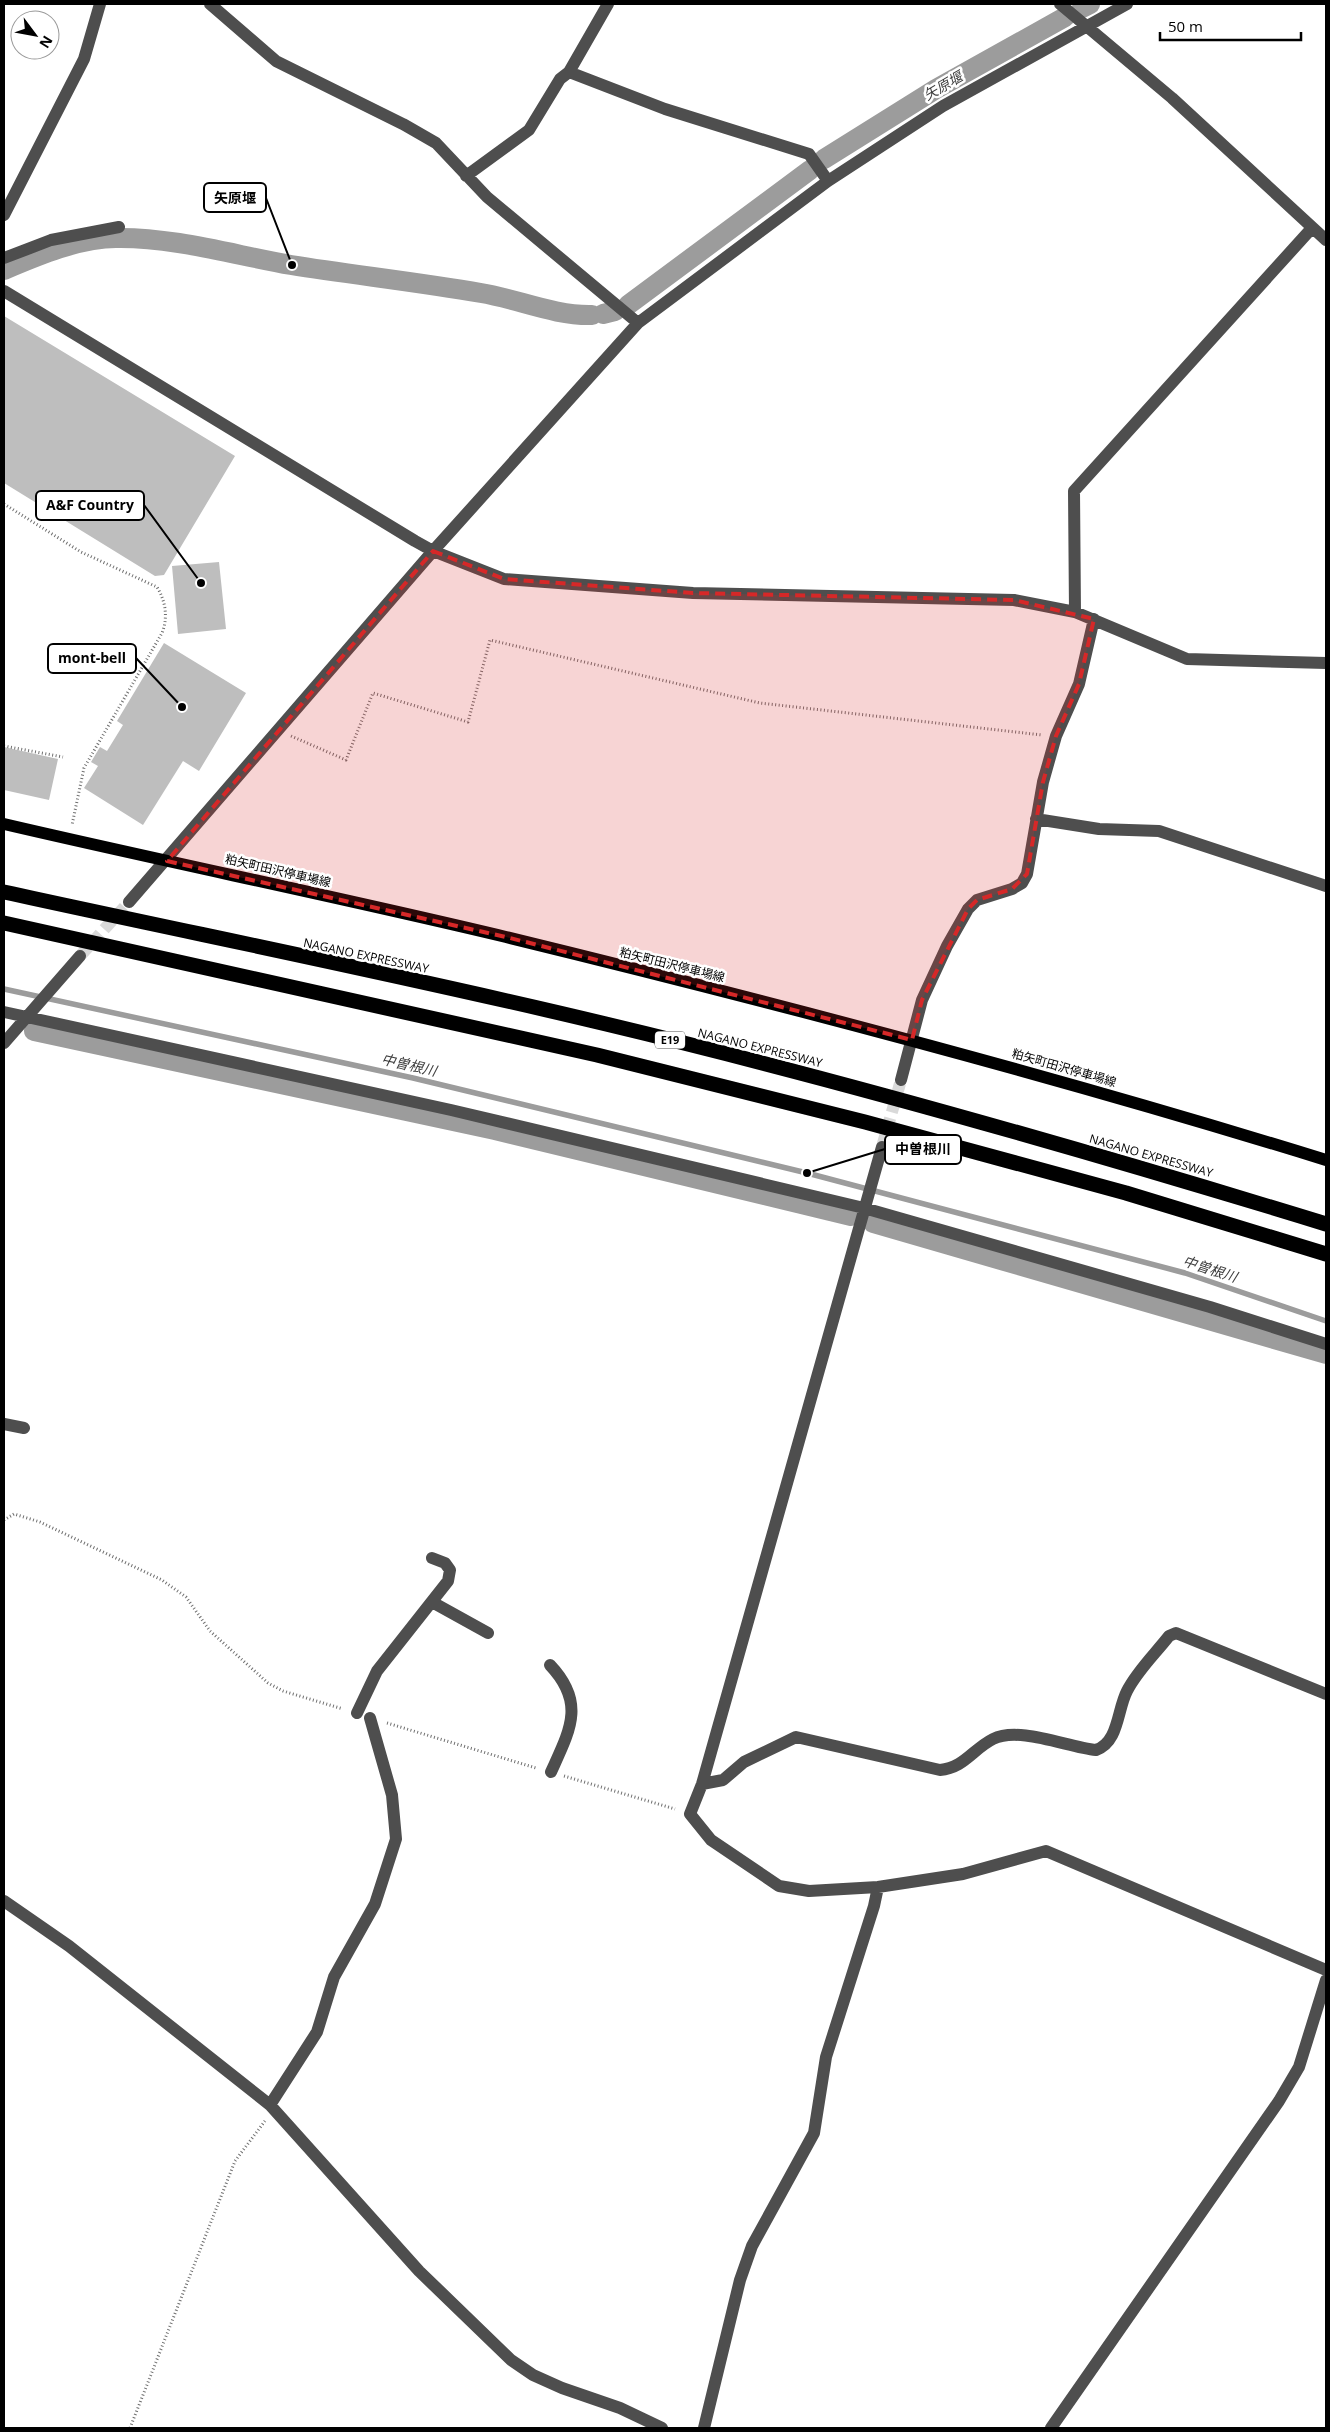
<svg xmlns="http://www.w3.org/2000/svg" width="1330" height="2432" viewBox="0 0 1330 2432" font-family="'Open Sans','Noto Sans JP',sans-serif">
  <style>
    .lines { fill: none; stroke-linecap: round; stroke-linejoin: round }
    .stream { stroke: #9c9c9c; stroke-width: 5.5 }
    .canal { stroke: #9c9c9c; stroke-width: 20 }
    .building { fill: #bebebe }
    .minor-tunnel { stroke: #d9d9d9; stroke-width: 12; stroke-dasharray: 12 6; stroke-linecap: butt }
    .path { stroke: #707070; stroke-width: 3; stroke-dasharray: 1 2.5; stroke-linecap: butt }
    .minor { stroke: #4e4e4e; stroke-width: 12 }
    .major { stroke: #000; stroke-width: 12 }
    .highway { stroke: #000; stroke-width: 15 }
    .marked { fill: #d62828; fill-opacity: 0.2; stroke: #d62828; stroke-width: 4; stroke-dasharray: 10 6; stroke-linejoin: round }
    .labels { text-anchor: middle; stroke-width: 5; stroke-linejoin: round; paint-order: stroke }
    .shield { fill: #fff; stroke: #4c4c4c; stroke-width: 1 }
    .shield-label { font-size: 11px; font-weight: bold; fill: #000 }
    .street-label { font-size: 12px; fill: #000; stroke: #fff }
    .water-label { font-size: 14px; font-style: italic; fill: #3d3d3d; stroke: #fff }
    .leader { fill: none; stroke: #000; stroke-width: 2 }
    .callout-dot { fill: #000; stroke: #fff; stroke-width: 2 }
    .callout { fill: #fff; stroke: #000; stroke-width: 2 }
    .callout-label { font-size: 14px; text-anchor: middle; font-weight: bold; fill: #000 }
  </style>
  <rect width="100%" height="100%" fill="#fff"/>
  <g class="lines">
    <path class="stream" d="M4 989 413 1078 807 1173 1185 1273 1326 1321"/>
    <path class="canal" d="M1082 8 1090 4
      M824 159 936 89 1065 17
      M4 270C37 256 79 238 116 238 174 237 234 255 291 265 354 275 418 282 481 293 518 299 554 316 592 315
      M628 305 810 170
      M603 314 615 311
      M34 1031 495 1130 851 1216
      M873 1223 1326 1354"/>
  </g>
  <path class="building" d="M4 316 235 456 164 575 155 576 4 483Z
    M219 562 226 629 178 634 172 566Z
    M164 643 246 693 199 771 183 761 143 825 84 788 98 766 91 762 100 747 107 751 123 725 117 721Z
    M4 747 58 759 49 800 4 790Z"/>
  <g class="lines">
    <path class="minor-tunnel" d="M80 956 129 902
      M882 1147 901 1080"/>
    <path class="path" d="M4 504 81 552 157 587C166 602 168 618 162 633L84 768 72 825
      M291 736 346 760 373 693 468 722 490 640 760 703 1042 735
      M4 746 63 757
      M4 1520 14 1514 40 1522 162 1580 186 1597 210 1631 268 1683 283 1691 343 1709
      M387 1723 536 1768
      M564 1776 675 1809
      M130 2428 235 2161 265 2121"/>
    <path class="minor" d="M210 4 276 61 403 124 436 143 487 197 638 323
      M1060 4 1172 98 1326 240
      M569 72 665 109 809 154 828 181
      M466 176 529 130 560 79 569 72 608 4
      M4 215 84 59 100 4
      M4 258 51 240 119 227
      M4 291 415 541 433 551 504 579 693 593 1014 600 1075 612 1187 659 1326 663
      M1075 612 1074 491 1312 228
      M1036 819 1099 829 1159 831 1326 886
      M129 902 433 551 638 323 828 181 943 106 1127 4
      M4 1012 451 1110 864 1208 1210 1307 1326 1344
      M4 1043 80 956
      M901 1080 922 1000 947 946 968 909 977 900 1012 889 1022 883 1027 874 1043 782 1056 736 1079 684 1094 619
      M882 1147 702 1784 690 1814 711 1840 779 1886 809 1891 878 1887 963 1874 1046 1851 1326 1970
      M4 1424 24 1428
      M432 1602 488 1633
      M550 1665C586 1703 570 1730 551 1772
      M357 1713 377 1671 448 1581 450 1570 445 1563 432 1558
      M702 1784 723 1780 744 1762 796 1737 940 1770C964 1768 973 1749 993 1739 1019 1726 1067 1747 1096 1750 1119 1742 1117 1710 1127 1691 1137 1671 1155 1654 1169 1636L1176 1633 1326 1694
      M4 1901 69 1946 270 2105 419 2271 511 2360 533 2375 562 2388 620 2408 662 2428
      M270 2105 317 2032 334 1977 375 1904 396 1839 392 1795 370 1718
      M704 2428 740 2280 752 2246 814 2133 826 2057 874 1906 878 1887
      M1051 2428 1279 2101 1299 2067 1326 1980"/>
    <path class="major" d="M4 824C171 863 339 897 506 937 781 1004 1055 1076 1326 1160"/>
    <path class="highway" d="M4 892C205 936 407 976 606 1024 849 1082 1088 1151 1326 1224
      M4 923 597 1055 865 1122 1126 1193 1326 1254"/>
  </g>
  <path class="marked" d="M433 551 504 579 693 593 1014 600 1094 619 1079 684 1056 736 1043 782 1027 874 1012 889 977 900 968 909 922 1000 912 1040 506 937 167 861Z"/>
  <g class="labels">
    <rect class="shield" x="655" y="1031.5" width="30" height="17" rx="4"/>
    <g class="shield-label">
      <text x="670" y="1044">E19</text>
    </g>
    <g class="street-label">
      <text transform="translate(278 871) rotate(13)" y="4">粕矢町田沢停車場線</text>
      <text transform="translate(366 956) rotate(12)" y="4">NAGANO EXPRESSWAY</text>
      <text transform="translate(672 965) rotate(14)" y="4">粕矢町田沢停車場線</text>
      <text transform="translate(760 1048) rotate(14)" y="4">NAGANO EXPRESSWAY</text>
      <text transform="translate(1064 1068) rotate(16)" y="4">粕矢町田沢停車場線</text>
      <text transform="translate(1151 1156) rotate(16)" y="4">NAGANO EXPRESSWAY</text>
    </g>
    <g class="water-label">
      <text transform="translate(943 86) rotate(-30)" y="5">矢原堰</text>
      <text transform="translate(409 1065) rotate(13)" y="5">中曽根川</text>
      <text transform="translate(1210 1269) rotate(18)" y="5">中曽根川</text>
    </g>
  </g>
  <path class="leader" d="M292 265L266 198M201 583L144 505M182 707L136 658M807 1173L885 1149"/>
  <g class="callout-dot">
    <circle cx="292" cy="265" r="5"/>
    <circle cx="201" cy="583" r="5"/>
    <circle cx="182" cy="707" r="5"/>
    <circle cx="807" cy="1173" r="5"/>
  </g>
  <g class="callout">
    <rect x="204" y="183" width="62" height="29" rx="5"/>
    <rect x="36" y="491" width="108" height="29" rx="5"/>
    <rect x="48" y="644" width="88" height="29" rx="5"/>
    <rect x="885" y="1135" width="76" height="29" rx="5"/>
  </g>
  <g class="callout-label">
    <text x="235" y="203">矢原堰</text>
    <text x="90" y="510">A&amp;F Country</text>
    <text x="92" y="663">mont-bell</text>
    <text x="923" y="1154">中曽根川</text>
  </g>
  <rect width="1330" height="2432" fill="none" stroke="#000000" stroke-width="10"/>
  <g transform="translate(35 35) rotate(122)"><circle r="24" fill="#ffffff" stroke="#999999"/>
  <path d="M0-4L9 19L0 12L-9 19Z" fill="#000000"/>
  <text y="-8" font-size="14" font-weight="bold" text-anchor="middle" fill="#000000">N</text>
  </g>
  <path d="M1160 32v8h141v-8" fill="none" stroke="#000000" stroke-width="2.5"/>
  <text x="1168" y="32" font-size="15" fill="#000000" stroke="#ffffff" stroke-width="4" paint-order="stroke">50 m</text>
</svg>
